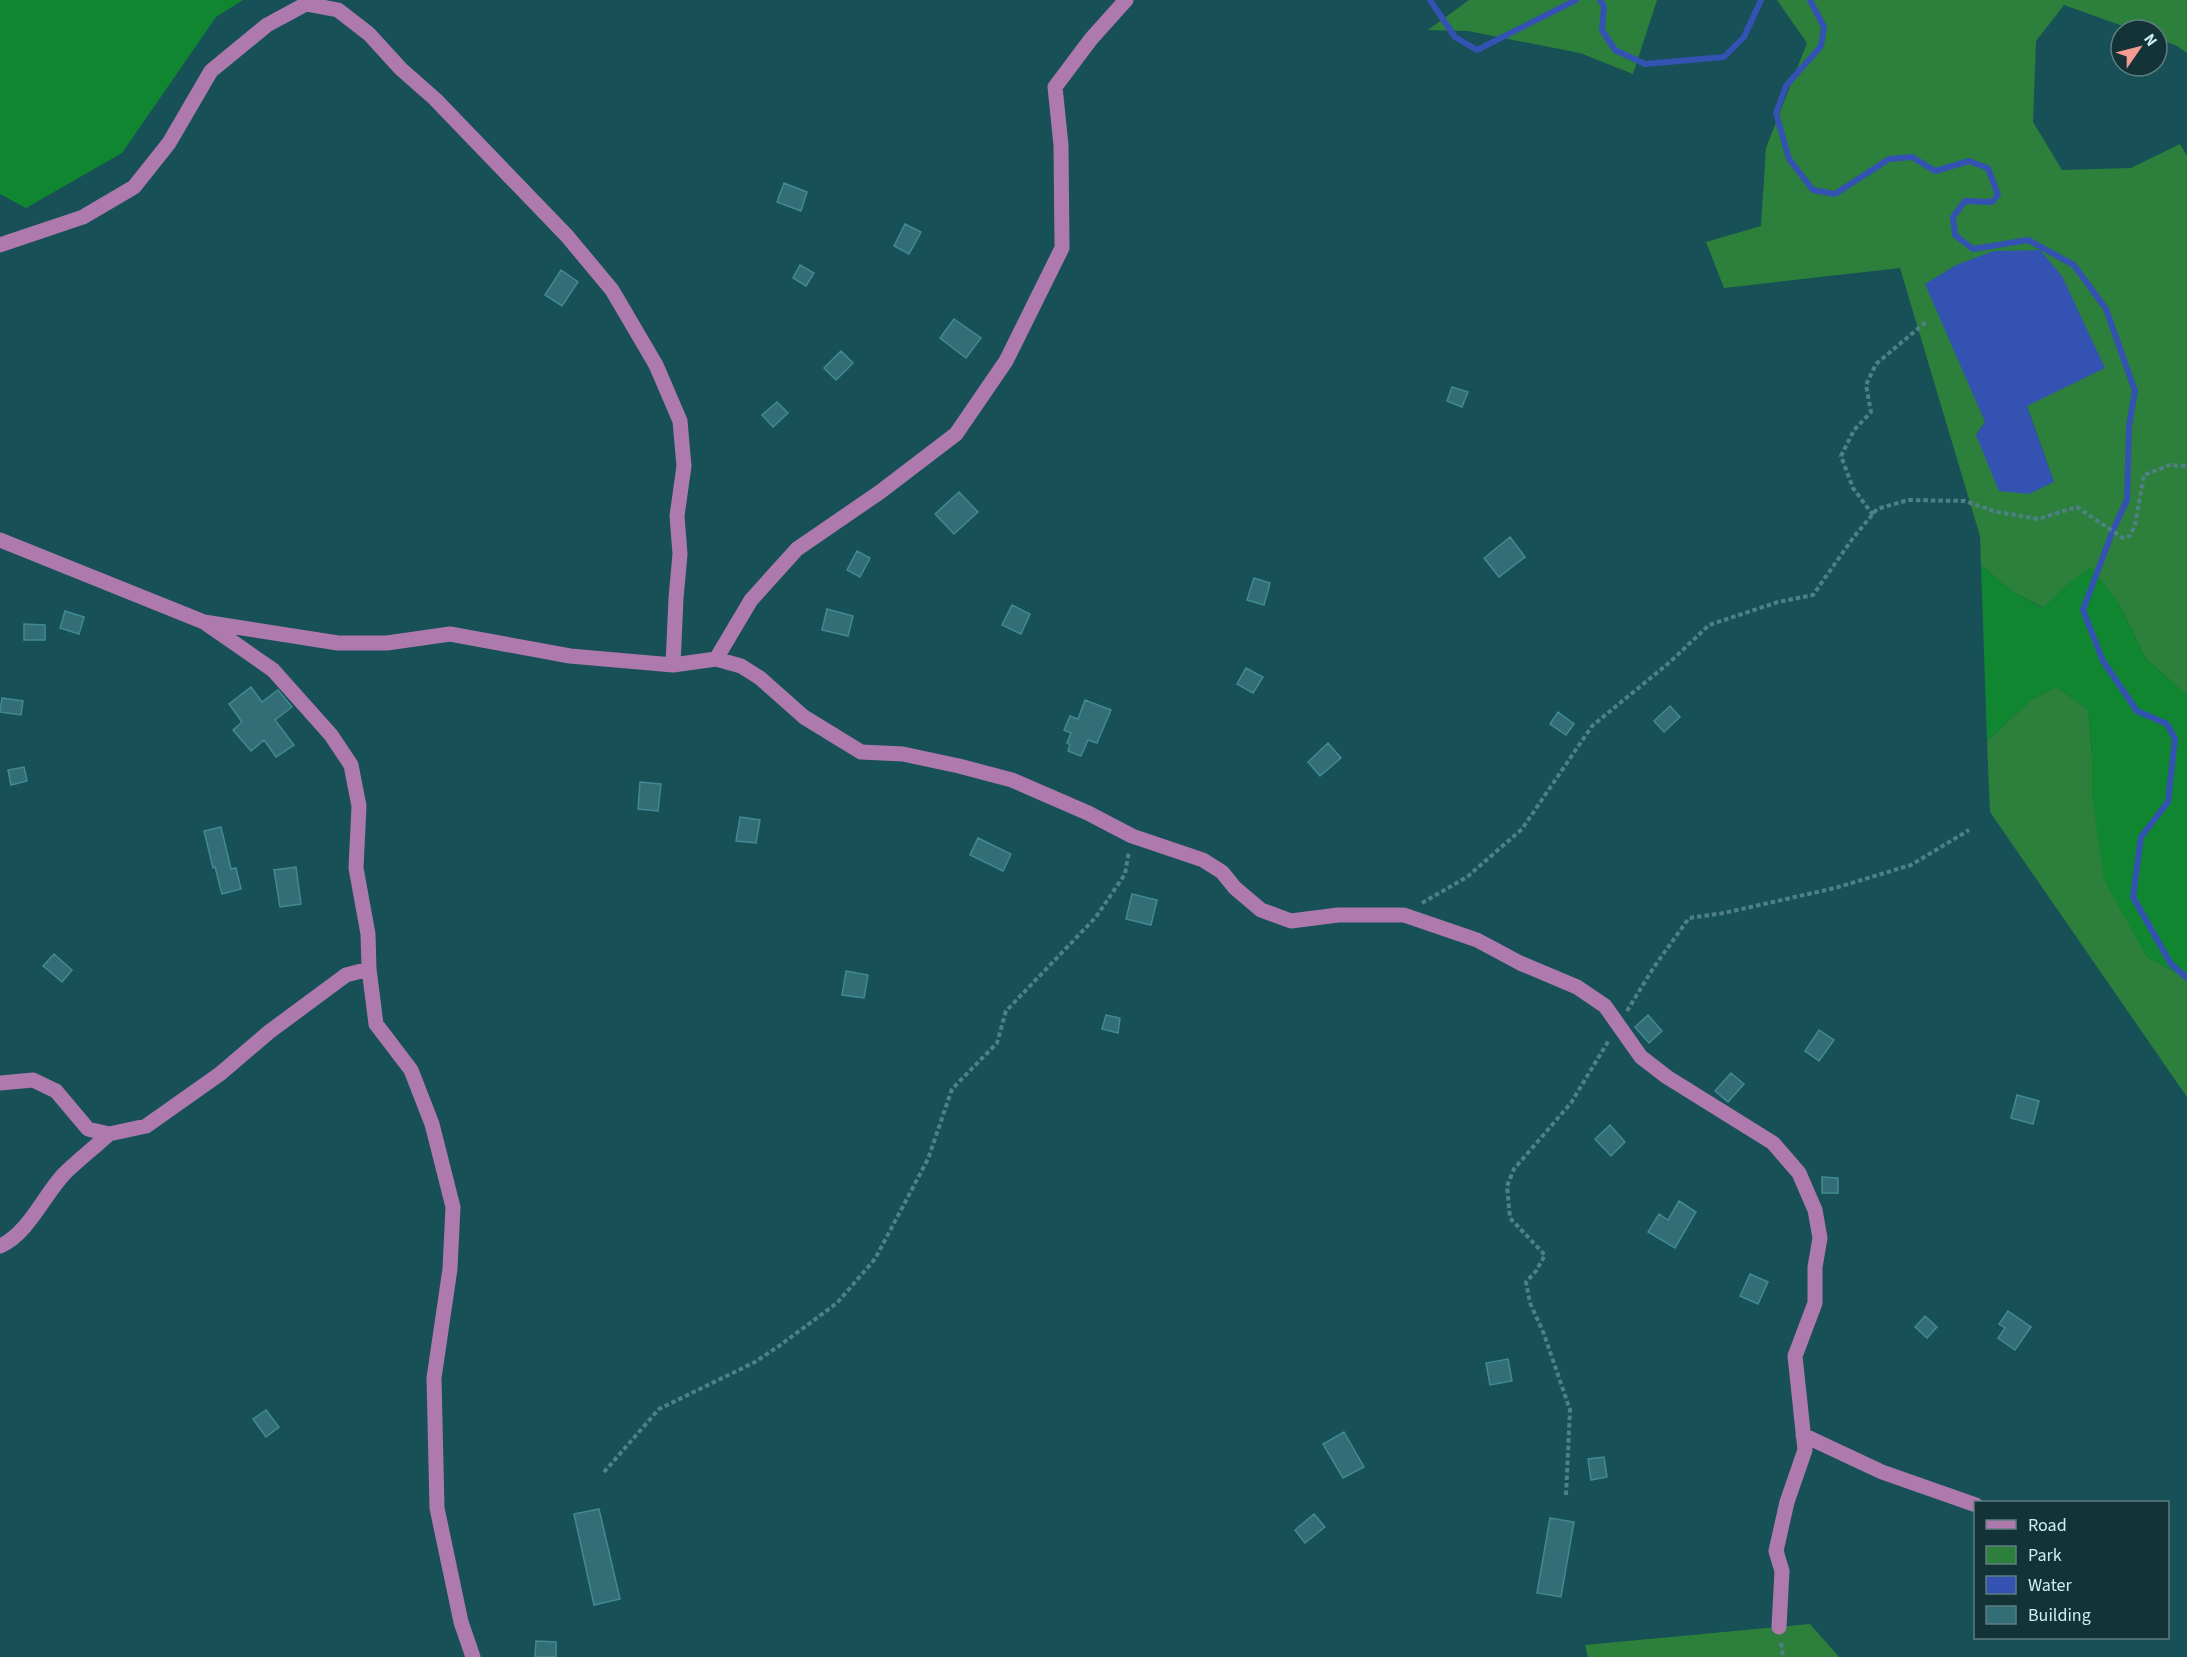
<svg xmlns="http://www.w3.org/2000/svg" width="2187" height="1657" viewBox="0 0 2187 1657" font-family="'Source Sans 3',sans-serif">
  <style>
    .green { fill: #2d803c; fill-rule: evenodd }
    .forest { fill: #118631 }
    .water { fill: #3352b1 }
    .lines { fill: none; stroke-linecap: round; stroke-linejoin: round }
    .stream { stroke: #3352b1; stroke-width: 6 }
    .building { fill: #336e76; stroke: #418a93; stroke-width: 1.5 }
    .path { stroke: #4e8086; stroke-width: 4; stroke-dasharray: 4.5 3; stroke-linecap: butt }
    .minor { stroke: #ae7aae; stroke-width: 15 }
  </style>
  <rect width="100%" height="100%" fill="#175057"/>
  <path class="green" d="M1469 0H1657L1633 74 1580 53 1468 31 1428 30Z
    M1777 0H2187V53L2177 46 2157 38V30H2134L2064 5 2036 41 2033 122 2062 170 2131 168 2180 144 2187 156V695L2146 659 2118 602 2068 584 2044 608 2013 592 1981 565 1980 536 1900 268 1724 288 1706 242 1761 226 1766 148 1807 43ZM2027 406 2054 482 1976 435 1985 422Z
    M2056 687 2088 709 2092 755V796L2146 956 2187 979V1097L1990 812 1987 741 2031 700Z
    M1810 1624 1839 1657H1588L1585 1645Z"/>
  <path class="forest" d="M0 0H243L216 17 122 153 26 208 0 194Z
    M1981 565 2013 592 2043 608 2068 584 2091 567 2118 602 2146 659 2187 695V979L2146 956 2104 880 2092 796V755L2088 709 2056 687 2031 700 1987 741Z"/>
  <path class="water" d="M2040 250 2062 276 2105 368 2027 406 2054 482 2029 494 1999 491 1976 435 1985 422 1925 284 1956 265 1994 251Z"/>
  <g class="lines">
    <path class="stream" d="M1430 0 1455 37 1477 50 1576 0
      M1600 0 1604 6 1602 30 1615 50 1645 64 1724 57 1744 37 1761 0
      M1810 0 1824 27 1821 46 1786 86 1776 113 1789 159 1813 190 1835 194 1889 159 1912 157 1935 171 1969 161 1988 168 1998 195 1992 202 1965 201 1953 217 1955 235 1973 249 2028 240 2074 265 2106 309 2135 391 2129 426 2127 500 2113 530 2083 610 2103 661 2137 711 2167 724 2175 739 2168 802 2141 837 2133 897 2171 964 2187 978"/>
  </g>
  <path class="building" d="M784 183 807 192 801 211 777 202Z
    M905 224 921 232 909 254 894 246Z
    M800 265 814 273 806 286 793 278Z
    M561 270 578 282 562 306 545 295Z
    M954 319 981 338 966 358 940 338Z
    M841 351 853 363 836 380 824 368Z
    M1452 387 1468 392 1462 407 1447 401Z
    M777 402 788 413 773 427 762 415Z
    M959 492 978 512 954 534 935 514Z
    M1510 537 1525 557 1499 577 1484 558Z
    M857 551 870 558 860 577 847 570Z
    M1254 578 1270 583 1264 605 1247 600Z
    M1012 605 1030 614 1021 634 1002 625Z
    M827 609 853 616 848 636 822 630Z
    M65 611 84 617 79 634 60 628Z
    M24 624 45 625V640H24Z
    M1246 668 1263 677 1253 693 1237 684Z
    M251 687 262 702 278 690 292 707 275 720 294 745 276 757 264 740 251 751 233 730 242 722 229 704Z
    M2 698 23 701 21 715 0 712Z
    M1085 700 1111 710 1097 743 1088 740 1081 756 1068 751 1070 745 1067 743 1071 733 1064 730 1070 716 1078 719Z
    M1670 706 1680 717 1664 732 1654 721Z
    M1558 712 1574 724 1566 735 1550 724Z
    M1328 743 1341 758 1320 776 1308 762Z
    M24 767 27 781 11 785 8 770Z
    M640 782 661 784 658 811 638 809Z
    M740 817 760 820 756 843 736 841Z
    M221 827 231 869 236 868 241 889 222 894 215 867 213 868 204 831Z
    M978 838 1011 854 1003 871 970 855Z
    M296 867 301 904 280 907 274 870Z
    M1132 894 1157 900 1151 925 1126 919Z
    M54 954 72 970 62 982 43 966Z
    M846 971 868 975 864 998 842 995Z
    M1106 1015 1120 1018 1118 1033 1102 1029Z
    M1648 1015 1662 1031 1649 1043 1635 1027Z
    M1819 1030 1834 1040 1819 1061 1805 1051Z
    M1731 1073 1744 1084 1728 1102 1715 1091Z
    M2017 1095 2039 1101 2033 1124 2011 1118Z
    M1610 1125 1625 1142 1611 1156 1595 1139Z
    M1822 1177 1838 1178V1193H1822Z
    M1679 1201 1696 1212 1675 1248 1648 1232 1659 1214 1668 1220Z
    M1750 1274 1768 1282 1758 1304 1740 1296Z
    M2008 1311 2031 1327 2015 1350 1998 1338 2005 1328 1999 1324Z
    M1925 1316 1937 1327 1927 1338 1915 1327Z
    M1508 1359 1512 1381 1490 1385 1486 1363Z
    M266 1410 279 1427 266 1437 253 1419Z
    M1344 1432 1364 1467 1343 1478 1323 1444Z
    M1604 1457 1607 1477 1591 1480 1588 1459Z
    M599 1509 620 1599 594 1605 574 1514Z
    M1314 1514 1325 1527 1305 1543 1295 1530Z
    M1550 1518 1574 1522 1561 1597 1537 1593Z
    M536 1641 556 1642V1657H535Z"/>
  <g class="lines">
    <path class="path" d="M1873 515 1853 488 1841 456 1854 430 1871 412 1866 385 1876 364 1927 321
      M1422 903 1467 877 1522 829 1592 726 1670 662 1709 625 1778 602 1813 595 1853 538 1877 509 1908 500 1965 501 1993 511 2038 519 2077 507 2123 538 2130 536 2135 525 2144 475 2170 465 2187 466
      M1627 1011 1654 967 1689 918 1724 913 1835 888 1911 865 1969 830
      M604 1472 659 1409 755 1362 779 1346 837 1303 875 1259 928 1159 952 1089 997 1043 1006 1011 1096 917 1125 874 1129 851
      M1566 1495 1570 1410 1544 1334 1530 1303 1526 1282 1536 1271 1545 1255 1510 1218 1507 1186 1514 1169 1571 1103 1609 1040
      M1781 1643 1783 1657"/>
    <path class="minor" d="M0 245 83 217 134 187 169 143 211 71 267 25 306 4 338 10 369 34 401 69 435 99 567 236 612 290 656 365 680 421 684 466 677 516 680 554 676 598 673 665
      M0 540 204 622 273 670 331 735 351 765 359 806 356 868 368 934 369 969 376 1024 411 1070 432 1124 453 1207 450 1269 434 1378 437 1508 461 1622 473 1657
      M204 622 338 643H387L450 634 570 656 673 665 716 659 741 666 760 678 804 717 861 752 903 754 959 766 1012 780 1088 813 1132 836 1203 860 1222 872 1235 888 1261 910 1291 921 1338 915H1404L1477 940 1520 963 1577 987 1605 1006 1641 1057 1667 1077 1773 1143 1799 1173 1815 1210 1820 1238 1815 1267V1303L1795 1356 1805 1450 1787 1502 1776 1551 1782 1571 1779 1627
      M716 659 751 600 797 549 880 492 956 434 1006 361 1062 248 1061 145 1055 87 1091 39 1126 0
      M0 1083 33 1080 56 1091 88 1129 109 1134 146 1126 221 1073 269 1032 346 975 369 969
      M0 1246C28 1234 44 1195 64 1174 78 1160 95 1147 109 1134
      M1803 1435 1882 1472 1976 1505"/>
  </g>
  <rect x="1974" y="1501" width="195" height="138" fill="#143337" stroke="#5e7e82" stroke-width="1.5"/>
  <rect x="1986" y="1520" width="30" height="9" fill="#ae7aae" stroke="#5e7e82" stroke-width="1.5"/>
  <text x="2028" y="1531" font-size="18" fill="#cceef3">Road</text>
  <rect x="1986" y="1546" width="30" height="18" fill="#2d803c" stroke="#5e7e82" stroke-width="1.5"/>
  <text x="2028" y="1561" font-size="18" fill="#cceef3">Park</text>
  <rect x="1986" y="1576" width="30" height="18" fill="#3352b1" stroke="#5e7e82" stroke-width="1.5"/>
  <text x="2028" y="1591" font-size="18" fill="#cceef3">Water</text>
  <rect x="1986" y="1606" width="30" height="18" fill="#336e76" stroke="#5e7e82" stroke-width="1.5"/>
  <text x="2028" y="1621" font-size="18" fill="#cceef3">Building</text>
  <g transform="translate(2139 48) rotate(55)"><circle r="28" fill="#143337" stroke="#5e7e82" stroke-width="1.5"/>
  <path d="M0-4.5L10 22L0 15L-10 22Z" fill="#f59c92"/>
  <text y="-9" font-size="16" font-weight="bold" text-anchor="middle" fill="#cceef3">N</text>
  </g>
</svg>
